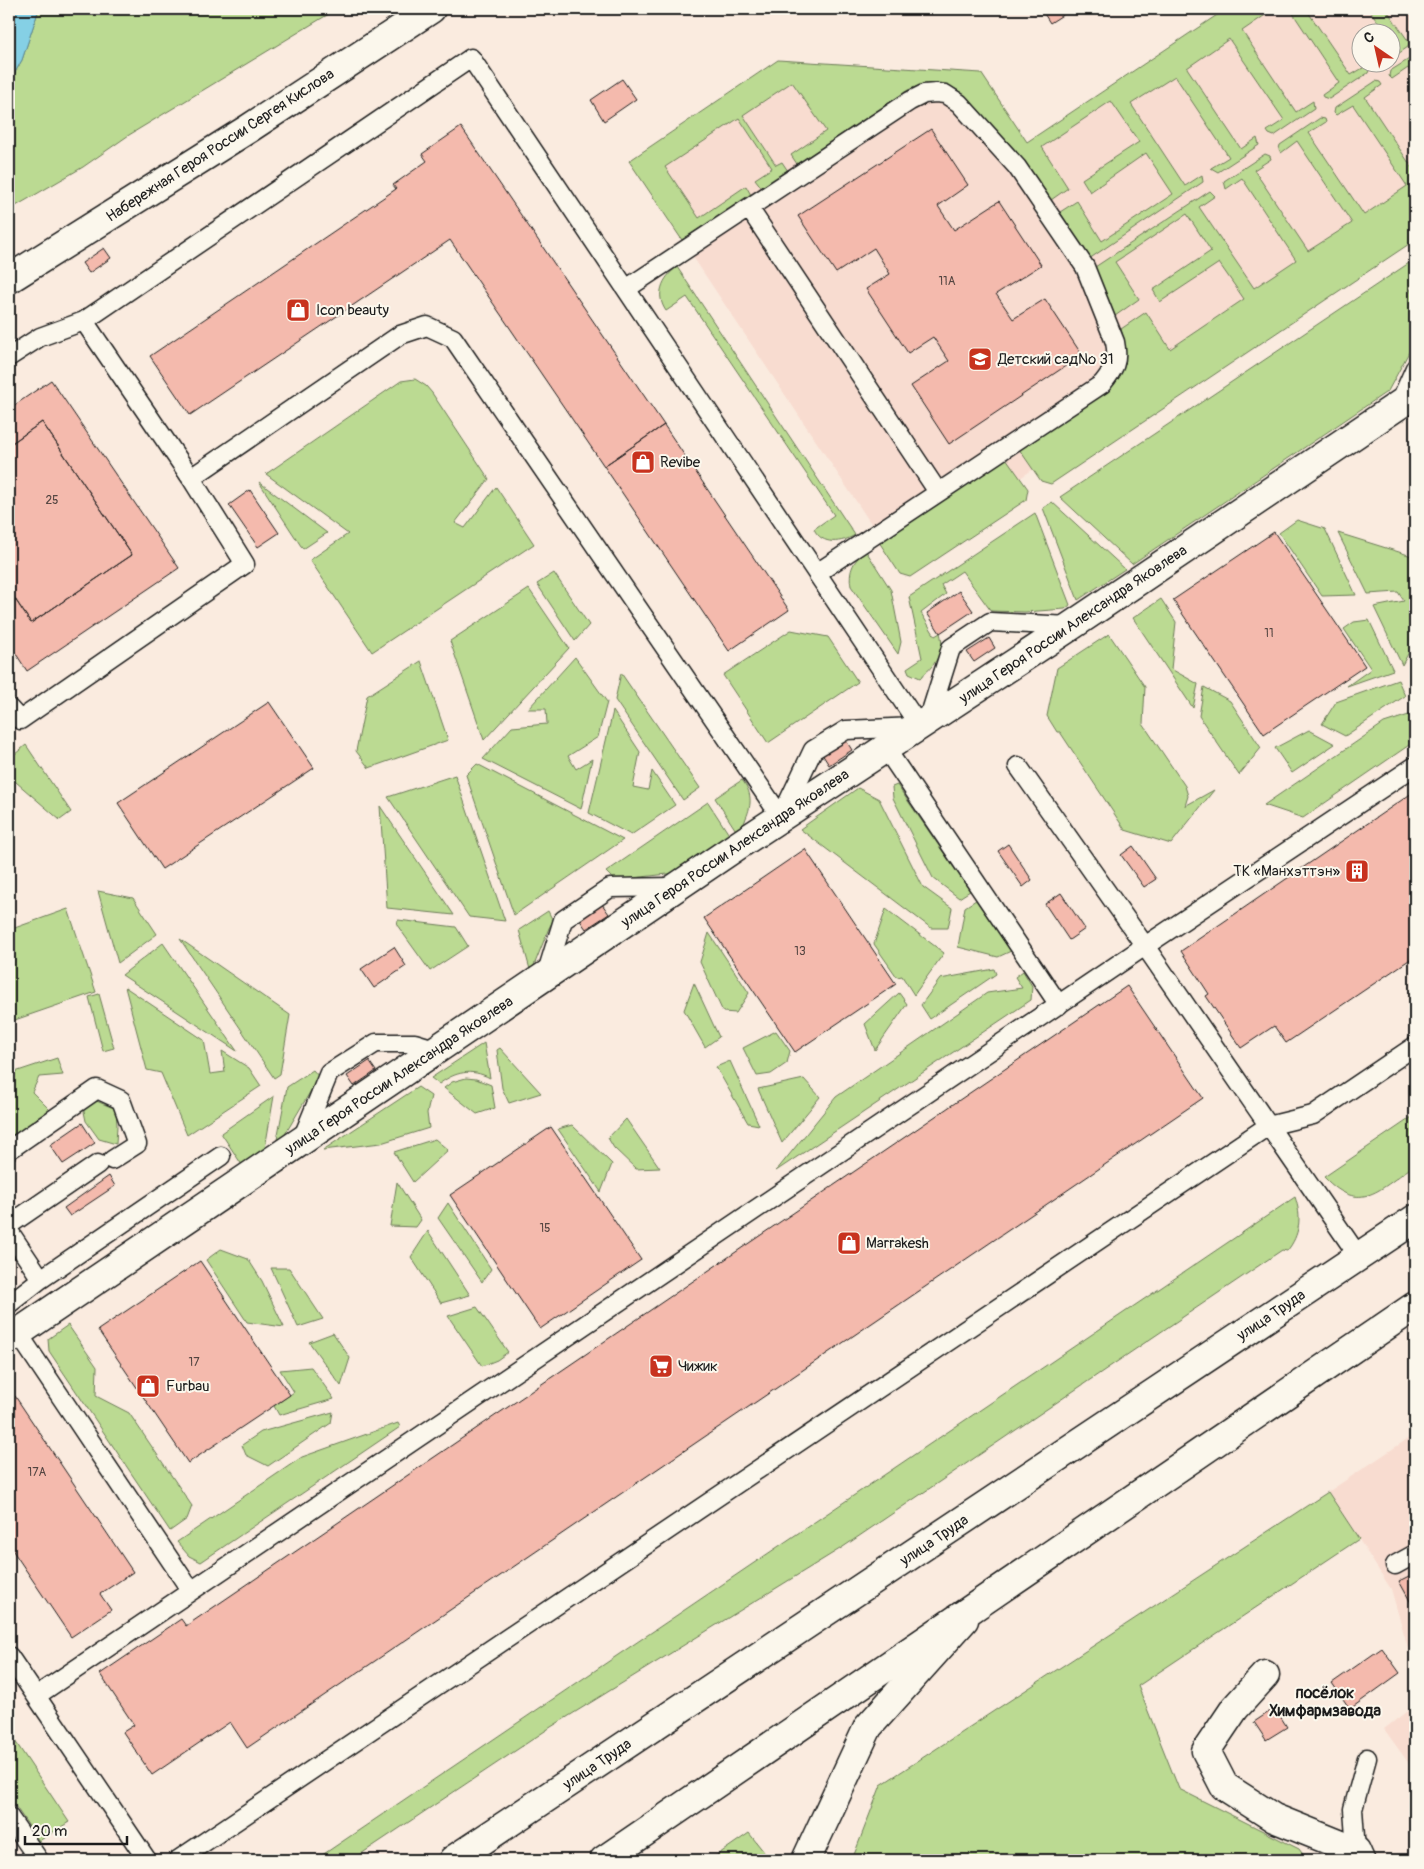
<svg xmlns="http://www.w3.org/2000/svg" width="1424" height="1869" viewBox="0 0 1424 1869" font-family="Pangolin,sans-serif">
  <style>
    .built { fill: #f8dcd0; fill-rule: evenodd }
    .green { fill: #bbda92; stroke: #6c7b57 }
    .water { fill: #85d0e5; stroke: #5b8895 }
    .building { fill: #f4baad; stroke: #1c1c1c }
    .lines { fill: none; stroke-linecap: round; stroke-linejoin: round }
    .service-casing { stroke: #1c1c1c; stroke-width: 21 }
    .minor-casing { stroke: #1c1c1c; stroke-width: 31 }
    .primary-casing { stroke: #1c1c1c; stroke-width: 31 }
    .service { stroke: #fbf7ec; stroke-width: 18 }
    .minor { stroke: #fbf7ec; stroke-width: 28 }
    .primary { stroke: #fbf7ec; stroke-width: 28 }
    .labels { text-anchor: middle; stroke-width: 4; stroke-linejoin: round; paint-order: stroke }
    .number-label { font-size: 12px; fill: #524440 }
    .street-label { font-size: 15px; fill: #1c1c1c; stroke: #fbf7ec }
    .poi-label { font-size: 15px; fill: #1c1c1c; stroke: #fbf7ec; text-anchor: start }
    .neighbourhood-label { font-size: 16px; font-weight: bold; fill: #1c1c1c; stroke: #fbf7ec }
  </style>
  <rect width="100%" height="100%" fill="#faebdf"/>
  <filter id="ink" filterUnits="userSpaceOnUse"><feTurbulence type="fractalNoise" baseFrequency=".02" numOctaves="2"/><feDisplacementMap in="SourceGraphic" scale="10" xChannelSelector="R" yChannelSelector="G"/><feConvolveMatrix kernelMatrix="1 2 1 2 8 2 1 2 1" color-interpolation-filters="sRGB"/></filter>
  <g filter="url(#ink)">
    <path class="built" d="M1226 9H1415V214L896 561 629 161 778 60 981 73 1027 143ZM1362 32H1392V62H1362Z
      M1415 1434V1672L1391 1589 1328 1492Z
      M1415 1705V1772L1384 1729Z"/>
    <path class="green" d="M39 9H337L129 135 83 167 9 210V83L22 60Z
      M1226 9H1274L1242 31 1296 112 1313 101 1314 109 1274 136 1269 134 1267 131 1284 120 1229 39 1187 68 1241 149 1257 138 1259 145 1218 172 1211 168 1229 157 1175 76 1131 104 1185 186 1202 175 1203 182 1089 259 1060 212 1077 201 1102 241 1173 194 1146 153 1090 192 1082 179 1139 142 1111 101 1042 147 1068 188 1051 200 1024 161 966 96C945 80 931 81 908 90L797 164 791 155 826 131 792 82 743 115 776 165 782 162 788 171 762 188 755 179 772 168 739 118 665 167 699 218 746 186 751 195 682 240 629 161 778 60 981 73 1027 142Z
      M1290 9H1306L1351 75 1368 65 1370 68 1368 73 1329 99 1323 97 1322 95 1339 83Z
      M1369 9H1386L1409 42 1408 47 1392 58V49L1394 47 1392 43V32H1385Z
      M1414 56H1415V78L1408 68 1392 79 1389 76 1390 71Z
      M1376 81 1380 82 1382 85 1365 97 1415 172V240L1051 484 1041 481 1019 449 1112 387C1127 369 1127 351 1121 329L1146 312 1170 349 1244 299 1219 263 1160 302 1153 290 1211 251 1187 214 1115 262 1139 299 1115 316 1095 267 1210 191 1215 196 1199 207 1254 288 1296 260 1242 178 1226 189 1224 181 1265 154 1270 156 1271 159 1254 170 1308 251 1352 223 1297 141 1281 153 1279 149 1280 145 1320 118 1325 119 1326 122 1309 133 1364 215 1407 186 1353 105 1336 115 1334 113 1335 108Z
      M1415 259V283L1409 287 1415 298V341L1388 391 1132 564 1060 497Z
      M677 267 855 535C842 543 822 546 814 529L834 515 687 297 666 311C655 295 662 278 677 267Z
      M415 379 426 386 432 393 489 479 455 523 465 528 496 487 534 544 372 652 310 560 348 534 266 474 401 381Z
      M1006 458 1028 489 1026 500 910 577 900 574 879 542Z
      M259 482 327 533 303 549Z
      M1052 502 1125 569 1078 600 1043 508Z
      M1035 513 1070 605 1065 609 1025 612 991 611 962 571 941 585 946 594 921 613 935 636 940 633C946 652 934 666 920 678L909 673 907 668 922 658 909 597Z
      M1297 520 1325 529 1356 595 1322 596 1279 533Z
      M1338 533 1415 557V641L1402 665 1374 607 1404 601 1398 592 1368 594Z
      M866 551 891 590 901 642 898 654 851 586C848 571 854 559 866 551Z
      M554 573 589 625 575 641 537 584Z
      M529 589 569 648 484 740 450 641Z
      M1161 599 1176 622 1171 669 1198 684 1193 708 1133 618Z
      M1369 620 1393 670 1347 686 1371 669 1344 629 1354 622Z
      M791 630 828 637 858 682 768 743 723 675Z
      M1109 634 1145 687 1143 724 1185 786 1188 796 1185 806 1214 790 1171 844 1125 830 1060 732H1057L1047 716 1057 668Z
      M575 657 607 702 598 737 568 756 576 769 592 759 581 809 483 759 512 727 547 724 546 709H528Z
      M421 661 448 740 369 768 356 751 367 696Z
      M621 673 700 788 683 800 615 700Z
      M1398 680 1405 696 1345 736 1322 724 1336 702Z
      M1204 687 1230 701 1261 748 1239 775 1199 716Z
      M613 711 640 752 633 787 648 790 652 771 675 805 631 835 589 813Z
      M1415 713V741L1303 818 1264 805 1384 723Z
      M1309 730 1335 744 1292 773 1275 748Z
      M26 745 71 812 60 820 9 776V759Z
      M477 764 623 840 514 915 466 775Z
      M455 775 505 921 469 917 388 797Z
      M742 780C752 792 752 804 746 818 744 824 742 829 737 832L715 798Z
      M897 785 970 891 959 898 933 878 893 798 892 787Z
      M858 788 879 799 923 887 952 908 948 928H931L800 829Z
      M708 802 730 836 677 873 614 880 606 872Z
      M380 806 454 915 387 908Z
      M98 891 133 898 157 934 118 963Z
      M976 900 1011 951 998 957 958 947 965 907Z
      M68 909 96 992 9 1022V930Z
      M886 909 944 953 914 995 902 976 897 977 874 944Z
      M548 911 553 921 549 928 531 973 519 930Z
      M398 920 456 927 468 946 430 971 397 925Z
      M709 933 749 993 736 1013 723 1012 700 962Z
      M180 939 290 1015 280 1074 274 1078Z
      M163 943 237 1051 122 975Z
      M994 969 996 974 930 1019 921 1005 940 979Z
      M1023 971 1032 986 1031 1000 776 1171 836 1097 987 993 1022 988 1015 977Z
      M694 983 719 1037 705 1047 684 1010Z
      M125 987 204 1040 210 1074 225 1072 222 1051 249 1068 261 1086 187 1135 161 1073 147 1070Z
      M899 993 907 1004 875 1050 865 1024Z
      M99 994 114 1048 103 1051 89 997Z
      M776 1031 790 1051 787 1063 771 1074 757 1076 743 1048Z
      M484 1043 490 1078C471 1068 455 1072 439 1084L431 1078Z
      M500 1048 541 1093 509 1103 502 1088 497 1050Z
      M57 1058 63 1075 39 1077 32 1092 50 1110 9 1138V1074Z
      M730 1061 759 1125 748 1123 716 1067Z
      M313 1070 319 1077 281 1141 276 1145 287 1087Z
      M466 1078 476 1079 491 1085 495 1108 477 1114 444 1088 452 1082Z
      M804 1079 820 1097 782 1143 758 1089Z
      M418 1087 431 1096 427 1113 429 1128 381 1143 323 1150Z
      M274 1096 264 1154 244 1168 221 1133Z
      M94 1100 116 1109 117 1126 116 1144 99 1139 86 1121 83 1107Z
      M1415 1115V1165C1380 1188 1361 1216 1324 1177Z
      M626 1119 660 1168 636 1169 614 1148 608 1138Z
      M572 1125 612 1164 601 1192 558 1129Z
      M435 1139 448 1150 413 1182 394 1152Z
      M397 1182 421 1220 416 1227 390 1226Z
      M1295 1197C1302 1217 1300 1235 1287 1251L1282 1250 843 1547 551 1727 352 1860H315Z
      M448 1203 491 1269 482 1282 438 1218Z
      M428 1231 470 1295 441 1303 411 1257Z
      M221 1249 248 1259 262 1281 284 1327 247 1322 206 1260Z
      M271 1268H289L323 1319 298 1327Z
      M477 1307 508 1352 497 1360 482 1366 448 1316Z
      M68 1325 97 1367 96 1396 129 1413 192 1506 187 1519 170 1531 49 1351 48 1339Z
      M333 1333 350 1358 341 1386 309 1342Z
      M311 1367 334 1399 279 1415 274 1406 294 1392 280 1370Z
      M333 1412 331 1423 268 1466 246 1455 242 1445 261 1432Z
      M398 1423 400 1427 201 1562 189 1556 177 1542 302 1457Z
      M1328 1492 1359 1539 1138 1686 1179 1789 1299 1849 1307 1860H852L881 1785Z
      M9 1732 69 1822 39 1841 9 1797Z
      M749 1833 764 1852 761 1860H710Z"/>
    <path class="water" d="M9 9H39L22 60 9 83Z"/>
    <path class="building" d="M1041 9H1072L1050 23Z
      M622 79 636 99 604 121 591 100Z
      M461 127 664 425 604 466 450 240 190 415 150 356 396 189 393 185 427 161 422 154Z
      M931 129 968 185 938 206 954 230 999 201 1041 265 996 294 1013 319 1045 299 1082 355 949 444 911 386 949 361 933 337 908 353 866 289 890 274 874 248 836 273 798 216Z
      M104 248 111 258 89 273 82 263Z
      M51 380 179 568 27 671 9 643V590L31 623 132 555 42 422 9 445V409Z
      M42 422 132 555 31 623 9 590V445Z
      M664 425 789 610 729 651 604 466Z
      M250 490 279 533 258 547 229 505Z
      M1274 532 1365 666 1264 734 1173 600Z
      M959 591 973 611 940 633 927 613Z
      M989 638 995 648 974 662 967 652Z
      M269 702 314 768 162 869 118 803Z
      M845 739 852 750 829 765 822 754Z
      M1415 791V956L1286 1043 1274 1026 1241 1048 1206 996 1209 994 1181 951Z
      M1008 844 1032 880 1023 887 998 851Z
      M1133 846 1156 879 1144 887 1121 855Z
      M805 849 896 984 795 1052 704 918Z
      M1061 893 1085 929 1069 940 1045 904Z
      M602 904 609 914 586 929 579 919Z
      M394 947 406 966 374 988 361 969Z
      M1127 986 1203 1098 247 1748 230 1722 152 1775 123 1732 134 1725 100 1674 181 1619 186 1626Z
      M369 1061 376 1071 354 1086 347 1076Z
      M82 1123 95 1143 63 1164 50 1145Z
      M551 1127 641 1260 540 1329 450 1195Z
      M109 1176 115 1186 70 1216 64 1208Z
      M200 1261 290 1395 188 1463 98 1330Z
      M15 1396 133 1572 100 1594 111 1610 71 1637 9 1545V1400Z
      M1415 1573V1610L1399 1581Z
      M1382 1648 1400 1673 1350 1709 1332 1683Z
      M1275 1708 1287 1727 1266 1740 1254 1722Z"/>
    <g class="lines">
      <g class="service-casing">
        <path id="service" d="M749 208 938 492
          M626 289 910 101 924 94 936 93 945 94 959 103 1017 167 1085 267 1115 342C1119 362 1114 369 1102 384L817 573
          M9 357 40 337 84 321 471 58 920 727
          M1400 402 1415 368
          M191 478 400 335 427 326 453 338 781 817 813 750 846 730 915 727
          M9 708 20 720 245 564 191 478 84 321
          M928 721 951 648 990 622 1070 626
          M886 749 1059 1005
          M1018 766 1145 946 1359 1257
          M546 975 563 920 610 888 675 887
          M302 1139 329 1073 376 1043H415L435 1049
          M9 1150 97 1089 121 1100 137 1144 112 1160
          M9 1225 98 1164
          M9 1231 41 1279
          M9 1304 41 1279 221 1156
          M18 1333 191 1591
          M1395 1565 1415 1554
          M9 1656 147 1860
          M36 1696 1145 946 1415 766
          M9 1817 39 1860
          M1356 1851 1353 1809 1367 1758
          M178 1860 1268 1126 1313 1115 1415 1046"/>
      </g>
      <g class="minor-casing">
        <path id="minor" d="M9 279 248 129 431 9
          M9 1339 746 840 1071 626 1415 394
          M1265 1675 1235 1708 1206 1751 1224 1786 1274 1818 1356 1851 1360 1860
          M806 1860 868 1727 964 1620"/>
      </g>
      <g class="primary-casing">
        <path id="primary" d="M453 1860 1415 1219
          M604 1860 1415 1306"/>
      </g>
      <use href="#service" class="service"/>
      <use href="#minor" class="minor"/>
      <use href="#primary" class="primary"/>
    </g>
  </g>
  <defs>
    <g id="shop-square" transform="scale(1.25)"><rect x="-9" y="-9" width="18" height="18" rx="4" fill="#c8321e" stroke="#fbf7ec"/><path d="M-5-2.5h2.3a2.7 3.5 0 0 1 5.4 0H5L5.5 6h-11ZM-1.5-2.5h3a1.5 2.3 0 0 0-3 0Z" fill="#fff"/></g>
    <g id="school-square" transform="scale(1.25)"><rect x="-9" y="-9" width="18" height="18" rx="4" fill="#c8321e" stroke="#fbf7ec"/><path d="M0-5L7-2L0 1L-7-2ZM-4 1L0 2.5L4 1V4Q0 6-4 4Z" fill="#fff"/></g>
    <g id="building-square" transform="scale(1.25)"><rect x="-9" y="-9" width="18" height="18" rx="4" fill="#c8321e" stroke="#fbf7ec"/><path d="M-4-6H4V6H1V3H-1V6H-4ZM-2.5-4.3h1.7v1.8h-1.7ZM.8-4.3h1.7v1.8H.8ZM-2.5-1h1.7V.8h-1.7ZM.8-1h1.7V.8H.8Z" fill="#fff"/></g>
    <g id="supermarket-square" transform="scale(1.25)"><rect x="-9" y="-9" width="18" height="18" rx="4" fill="#c8321e" stroke="#fbf7ec"/><path d="M-6-5.5h2.5l.6 2H6L4.5 2H-2.5L-4.4-4H-6ZM-1.5 3.2a1.3 1.3 0 1 0 .1 0ZM3 3.2a1.3 1.3 0 1 0 .1 0Z" fill="#fff"/></g>
  </defs>
  <g fill-rule="evenodd">
    <use href="#shop-square" x="298" y="310"/>
    <use href="#school-square" x="980" y="359"/>
    <use href="#shop-square" x="643" y="462"/>
    <use href="#building-square" x="1357" y="871"/>
    <use href="#shop-square" x="849" y="1243"/>
    <use href="#supermarket-square" x="661" y="1366"/>
    <use href="#shop-square" x="148" y="1386"/>
  </g>
  <g class="labels">
    <g class="number-label">
      <text x="947" y="285">11А</text>
      <text x="52" y="504">25</text>
      <text x="1269" y="637">11</text>
      <text x="800" y="955">13</text>
      <text x="545" y="1232">15</text>
      <text x="194" y="1366">17</text>
      <text x="37" y="1476">17А</text>
    </g>
    <g class="street-label">
      <text transform="translate(220 145) rotate(-33)" y="5">Набережная Героя России Сергея Кислова</text>
      <text transform="translate(1073 624) rotate(-34)" y="5">улица Героя России Александра Яковлева</text>
      <text transform="translate(735 848) rotate(-34)" y="5">улица Героя России Александра Яковлева</text>
      <text transform="translate(399 1075) rotate(-34)" y="5">улица Героя России Александра Яковлева</text>
      <text transform="translate(1271 1315) rotate(-34)" y="5">улица Труда</text>
      <text transform="translate(934 1540) rotate(-34)" y="5">улица Труда</text>
      <text transform="translate(597 1764) rotate(-34)" y="5">улица Труда</text>
    </g>
    <g class="poi-label">
      <text x="316" y="315">Icon beauty</text>
      <text x="998" y="364">Детский сад№ 31</text>
      <text x="660" y="467">Revibe</text>
      <text x="1340" y="876" text-anchor="end">ТК «Манхэттэн»</text>
      <text x="866" y="1248">Marrakesh</text>
      <text x="678" y="1371">Чижик</text>
      <text x="166" y="1391">Furbau</text>
    </g>
    <g class="neighbourhood-label">
      <text x="1325" y="1698">посёлок<tspan x="1325" dy="18">Химфармзавода</tspan></text>
    </g>
  </g>
  <rect width="1424" height="1869" fill="none" stroke="#fbf7ec" stroke-width="30"/>
  <rect x="15" y="15" width="1394" height="1839" fill="none" stroke="#1c1c1c" stroke-width="2" filter="url(#ink)"/>
  <g transform="translate(1376 48) rotate(326)"><circle r="24" fill="#fbf7ec" stroke="#a29f99"/>
  <path d="M0-4L9 19L0 12L-9 19Z" fill="#c8321e"/>
  <text y="-8" font-size="14" font-weight="bold" text-anchor="middle" fill="#1c1c1c">С</text>
  </g>
  <path d="M25 1836v8h102v-8" fill="none" stroke="#1c1c1c" stroke-width="2.5"/>
  <text x="32" y="1836" font-size="15" fill="#1c1c1c" stroke="#fbf7ec" stroke-width="4" paint-order="stroke">20 m</text>
</svg>
